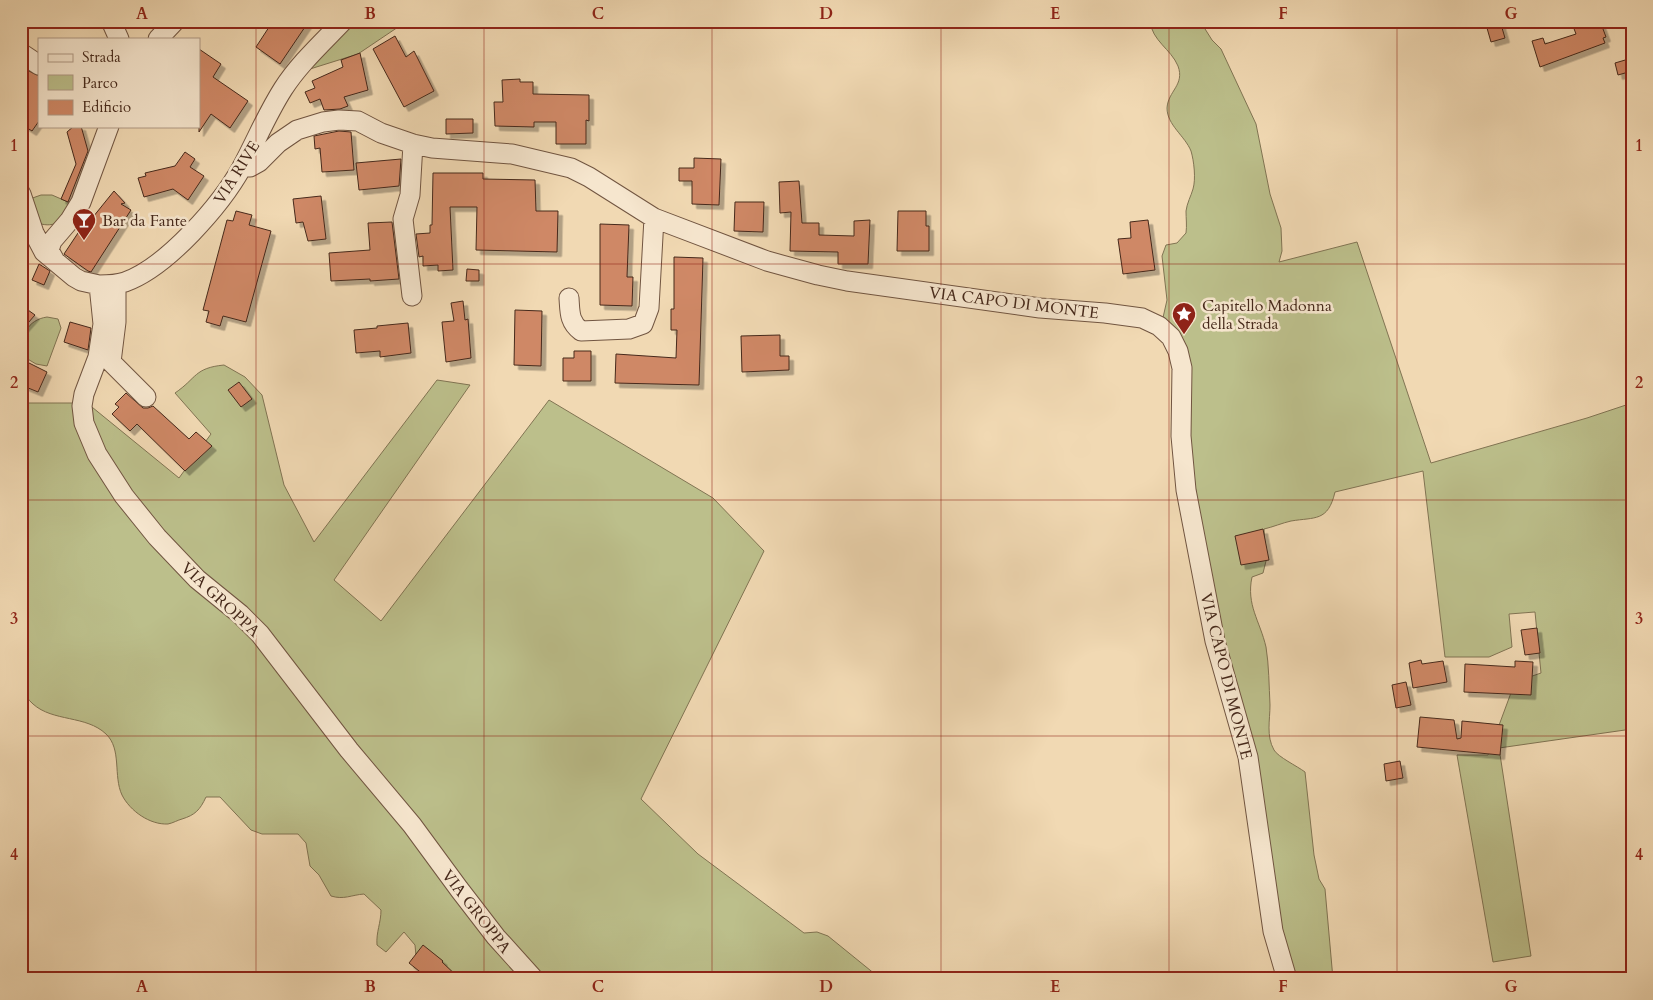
<svg xmlns="http://www.w3.org/2000/svg" width="1653" height="1000" viewBox="0 0 1653 1000" font-family="Cardo,serif">
  <style>
    .green { fill: #bcbf8b; stroke: #817453 }
    .building { fill: #cf8866; stroke: #46291b; filter: url(#shadow) }
    .lines { fill: none; stroke-linecap: round; stroke-linejoin: round }
    .minor-casing { stroke: #715541; stroke-width: 21 }
    .minor { stroke: #f6e6ce; stroke-width: 19 }
    .grid { fill: none; stroke: #8f2418; stroke-width: 1; stroke-opacity: 0.55 }
    .labels { text-anchor: middle; stroke-width: 5; stroke-linejoin: round; paint-order: stroke }
    .street-label { font-size: 16px; fill: #46291b; stroke: #f6e6ce }
    .poi-label { font-size: 16px; fill: #46291b; stroke: #f6e6ce; text-anchor: start }
    .neatline { fill: none; stroke: #8f2418; stroke-width: 2 }
    .grid-label { font-size: 16px; text-anchor: middle; font-weight: bold; fill: #8f2418 }
  </style>
  <defs>
    <filter id="shadow"><feDropShadow dx="4.5" dy="4.5" stdDeviation="0" flood-color="#0004"/></filter>
  </defs>
  <rect width="100%" height="100%" fill="#f1d9b3"/>
  <filter id="stains"><feTurbulence type="fractalNoise" baseFrequency=".004" numOctaves="4"/><feColorMatrix values="0 0 0 0 .2 0 0 0 0 .09 0 0 0 0 .02 0 0 0 .5 -.17"/></filter>
  <radialGradient id="worn" r=".72"><stop offset=".6" stop-color="#630" stop-opacity="0"/><stop offset="1" stop-color="#630" stop-opacity=".3"/></radialGradient>
  <path class="green" d="M354 21H407L358 54 310 69Z
    M1150 21H1200L1212 40 1221 49 1256 124 1270 194 1281 228 1282 251 1279 262 1357 242 1431 463 1587 418 1632 403V729L1499 748 1531 956 1493 962 1457 755H1488L1515 682 1541 673 1535 612 1509 614 1512 647 1489 657H1445L1423 471 1335 492C1328 522 1315 517 1291 521 1282 523 1273 527 1264 529L1266 561 1263 573 1252 577C1246 605 1260 621 1266 647 1269 665 1269 686 1270 705 1270 720 1266 736 1274 750 1278 757 1297 766 1305 772L1314 855 1319 879 1325 889 1333 979H1288L1212 621 1182 379 1162 322 1167 300 1162 256 1166 245 1177 243 1186 233C1187 226 1186 218 1186 211 1187 203 1191 196 1193 189 1196 179 1194 161 1191 151 1185 136 1167 125 1167 108 1168 91 1185 85 1178 66 1171 49 1152 41 1150 21Z
    M41 195H52L75 205C63 217 59 228 41 224L27 200Z
    M47 317 58 319 61 328 47 366 36 364 21 355C21 336 27 320 47 317Z
    M224 365 245 377 262 395 284 485 314 542 437 380 470 385 334 580 381 621 549 400 713 498 764 551 641 799 698 854 804 933 817 932 828 936 881 979H426L417 967 415 945 404 932 386 952 377 945C376 932 381 923 381 910L364 894C351 895 344 900 331 896L319 875 310 866 306 843 298 834H262L251 830 220 797H206C200 810 195 815 182 819 178 820 173 823 168 824 150 825 130 811 122 795 113 776 122 749 106 734 86 715 53 722 33 704 28 700 25 694 21 689V400L25 403H87L179 478 211 434 175 393C197 378 194 368 224 365Z"/>
  <path class="building" d="M273 21H309L280 64 256 47Z
    M1485 21H1500L1505 38 1491 42Z
    M1585 21H1600L1606 37 1603 38 1605 43 1540 67 1532 41 1543 38 1545 44 1576 34 1573 26Z
    M395 36 406 57 414 51 434 91 404 107 373 49Z
    M199 49 221 64 213 77 248 101 230 128 211 114 199 132Z
    M360 53 368 90 344 97 348 106 340 109 324 110 320 99 310 103 305 92 315 88 312 81 343 67 341 60Z
    M1632 58V71L1618 75 1615 63Z
    M23 68 39 76V121L32 131 21 124V121L28 110 21 105V72Z
    M520 79V82H533V94L589 95V121L586 120V144H556V122H534V127L495 126 494 102H503L502 80Z
    M446 119H473V133L446 134Z
    M74 126H81L88 151 68 202 61 199 76 164 67 132Z
    M339 131 351 132 354 170 322 172 320 148 315 149 314 136Z
    M185 152 195 159 190 167 204 176 188 200 173 189 144 197 138 178 146 176 145 173 175 166Z
    M694 158 721 159 719 205 692 204V181H679V168H694Z
    M401 159 399 186 359 190 356 163Z
    M433 173H483V179L535 180 536 211H558L557 252 476 250 477 207H450L453 270 438 271V265L423 266V256L419 257 416 234 430 233V225H432Z
    M799 181 802 223H819V235L854 236V221L870 220 868 264H838V252L790 251 791 212 780 213 779 182Z
    M114 191 125 203 121 204 131 210 91 272 88 271 64 254 90 215 93 217Z
    M321 196 326 239 308 241 303 222 296 223 293 199Z
    M735 202H764L763 232 734 231Z
    M236 211 252 215 249 225 271 231 246 322 223 316 220 326 206 322 209 311 203 310 227 220 233 221Z
    M898 211H926V226H929V251H897Z
    M1148 220 1155 270 1123 274 1118 239 1131 238 1130 222Z
    M392 222 399 279 370 281V279L331 281 329 253 370 250 368 223Z
    M600 224 629 225 627 277H633L632 306 600 305Z
    M674 257 703 258 699 385 615 383 616 354 676 358 677 330H671V309H674Z
    M39 264 50 271 44 285 32 280Z
    M467 269 479 270V281H466Z
    M463 301 465 320 468 319 471 358 446 362 442 322 454 321 451 303Z
    M21 305 35 315 21 331Z
    M515 310 542 311 541 366 514 365Z
    M70 322 91 328 88 350 64 342Z
    M408 323 411 353 380 357V351L356 353 354 330 377 328V326Z
    M780 335V356H789V370L742 372 741 336Z
    M574 351H591V381H563V358H574Z
    M21 359 47 372 38 392 21 385Z
    M239 382 252 399 241 407 228 390Z
    M126 393 143 408H148L153 406 189 439 196 432 212 446 185 471 137 424 130 431 112 414 119 407 115 404Z
    M1263 529 1269 560 1241 565 1235 536Z
    M1537 628 1540 653 1525 655 1521 630Z
    M1421 660 1422 664 1443 661 1447 682 1413 688 1409 663Z
    M1515 661 1533 662 1531 695 1464 692 1465 664 1515 667Z
    M1406 682 1411 705 1396 708 1392 685Z
    M1420 717 1454 720 1457 739 1461 738 1462 721 1503 725 1500 755 1417 747Z
    M1400 761 1403 778 1386 781 1384 764Z
    M423 945 443 961 442 962 460 979H429L409 963Z"/>
  <g class="lines">
    <g class="minor-casing">
      <path id="minor" d="M111 21 119 39
        M158 39 175 21
        M21 53 39 65
        M242 167H250L259 162 278 143 297 130 323 122 339 120 358 121 381 133 413 144 432 148 512 154 571 168 589 177 654 218 767 261 818 275 847 281 1040 308 1105 313 1142 318 1159 326 1171 337 1178 351 1182 368 1181 436 1186 490 1215 641 1248 757 1273 931 1287 979
        M21 194 34 233 44 252 74 277 81 281 99 285 103 324 98 357 84 394 82 406 84 423 97 454 124 496 157 537 197 579 240 614 260 634 349 750 412 825 459 889 496 937 534 979
        M55 261 49 250 52 241 70 220 81 202 109 126
        M99 285C107 285 116 285 125 282 167 267 221 205 242 167 256 141 267 114 283 89 299 64 322 43 343 21
        M116 285V322L111 362 146 397
        M412 296 403 219 410 195 413 144
        M569 298C570 312 569 322 581 331L629 329 643 324 649 308 654 218"/>
    </g>
    <use href="#minor" class="minor"/>
  </g>
  <path class="grid" d="M256 21V979M484 21V979M712 21V979M941 21V979M1169 21V979M1397 21V979M21 264H1632M21 500H1632M21 736H1632"/>
  <defs>
    <g id="bar-pin" transform="scale(1.25)"><path d="M0 17L-7.5 6A9.5 9.5 0 1 1 7.5 6Z" fill="#8f2418" stroke="#f6e6ce"/><path d="M-6-5H6L.8 .8V4.5H3.5V6h-7V4.5H-.8V.8Z" fill="#fff"/></g>
    <g id="sight-pin" transform="scale(1.25)"><path d="M0 17L-7.5 6A9.5 9.5 0 1 1 7.5 6Z" fill="#8f2418" stroke="#f6e6ce"/><path d="M0-6L1.8-2.2L6-1.7L2.9 1.2L3.7 5.4L0 3.3L-3.7 5.4L-2.9 1.2L-6-1.7L-1.8-2.2Z" fill="#fff"/></g>
  </defs>
  <g fill-rule="evenodd">
    <use href="#bar-pin" x="84" y="220"/>
    <use href="#sight-pin" x="1184" y="314"/>
  </g>
  <g class="labels">
    <g class="street-label">
      <text transform="translate(236 172) rotate(-58)" y="6">VIA RIVE</text>
      <text transform="translate(1014 302) rotate(7)" y="6">VIA CAPO DI MONTE</text>
      <text transform="translate(221 599) rotate(43)" y="6">VIA GROPPA</text>
      <text transform="translate(1227 676) rotate(76)" y="6">VIA CAPO DI MONTE</text>
      <text transform="translate(477 911) rotate(52)" y="6">VIA GROPPA</text>
    </g>
    <g class="poi-label">
      <text x="102" y="226">Bar da Fante</text>
      <text x="1202" y="311">Capitello Madonna<tspan x="1202" dy="18">della Strada</tspan></text>
    </g>
  </g>
  <rect width="1653" height="1000" fill="none" stroke="#f1d9b3" stroke-width="55"/>
  <rect x="38" y="38" width="162" height="90" fill="#f6e6ce" stroke="#b09a86"/>
  <rect x="48" y="54" width="25" height="8" fill="#f6e6ce" stroke="#b09a86"/>
  <text x="82" y="62" font-size="15" fill="#46291b">Strada</text>
  <rect x="48" y="75" width="25" height="15" fill="#bcbf8b" stroke="#b09a86"/>
  <text x="82" y="88" font-size="15" fill="#46291b">Parco</text>
  <rect x="48" y="100" width="25" height="15" fill="#cf8866" stroke="#b09a86"/>
  <text x="82" y="112" font-size="15" fill="#46291b">Edificio</text>
  <rect x="28" y="28" width="1598" height="944" class="neatline"/>
  <g class="grid-label">
    <text x="142" y="19">A</text>
    <text x="370" y="19">B</text>
    <text x="598" y="19">C</text>
    <text x="826" y="19">D</text>
    <text x="1055" y="19">E</text>
    <text x="1283" y="19">F</text>
    <text x="1511" y="19">G</text>
    <text x="14" y="151">1</text>
    <text x="1639" y="151">1</text>
    <text x="14" y="388">2</text>
    <text x="1639" y="388">2</text>
    <text x="14" y="624">3</text>
    <text x="1639" y="624">3</text>
    <text x="14" y="860">4</text>
    <text x="1639" y="860">4</text>
    <text x="142" y="992">A</text>
    <text x="370" y="992">B</text>
    <text x="598" y="992">C</text>
    <text x="826" y="992">D</text>
    <text x="1055" y="992">E</text>
    <text x="1283" y="992">F</text>
    <text x="1511" y="992">G</text>
  </g>
  <rect width="100%" height="100%" filter="url(#stains)"/>
  <rect width="100%" height="100%" fill="url(#worn)"/>
</svg>
